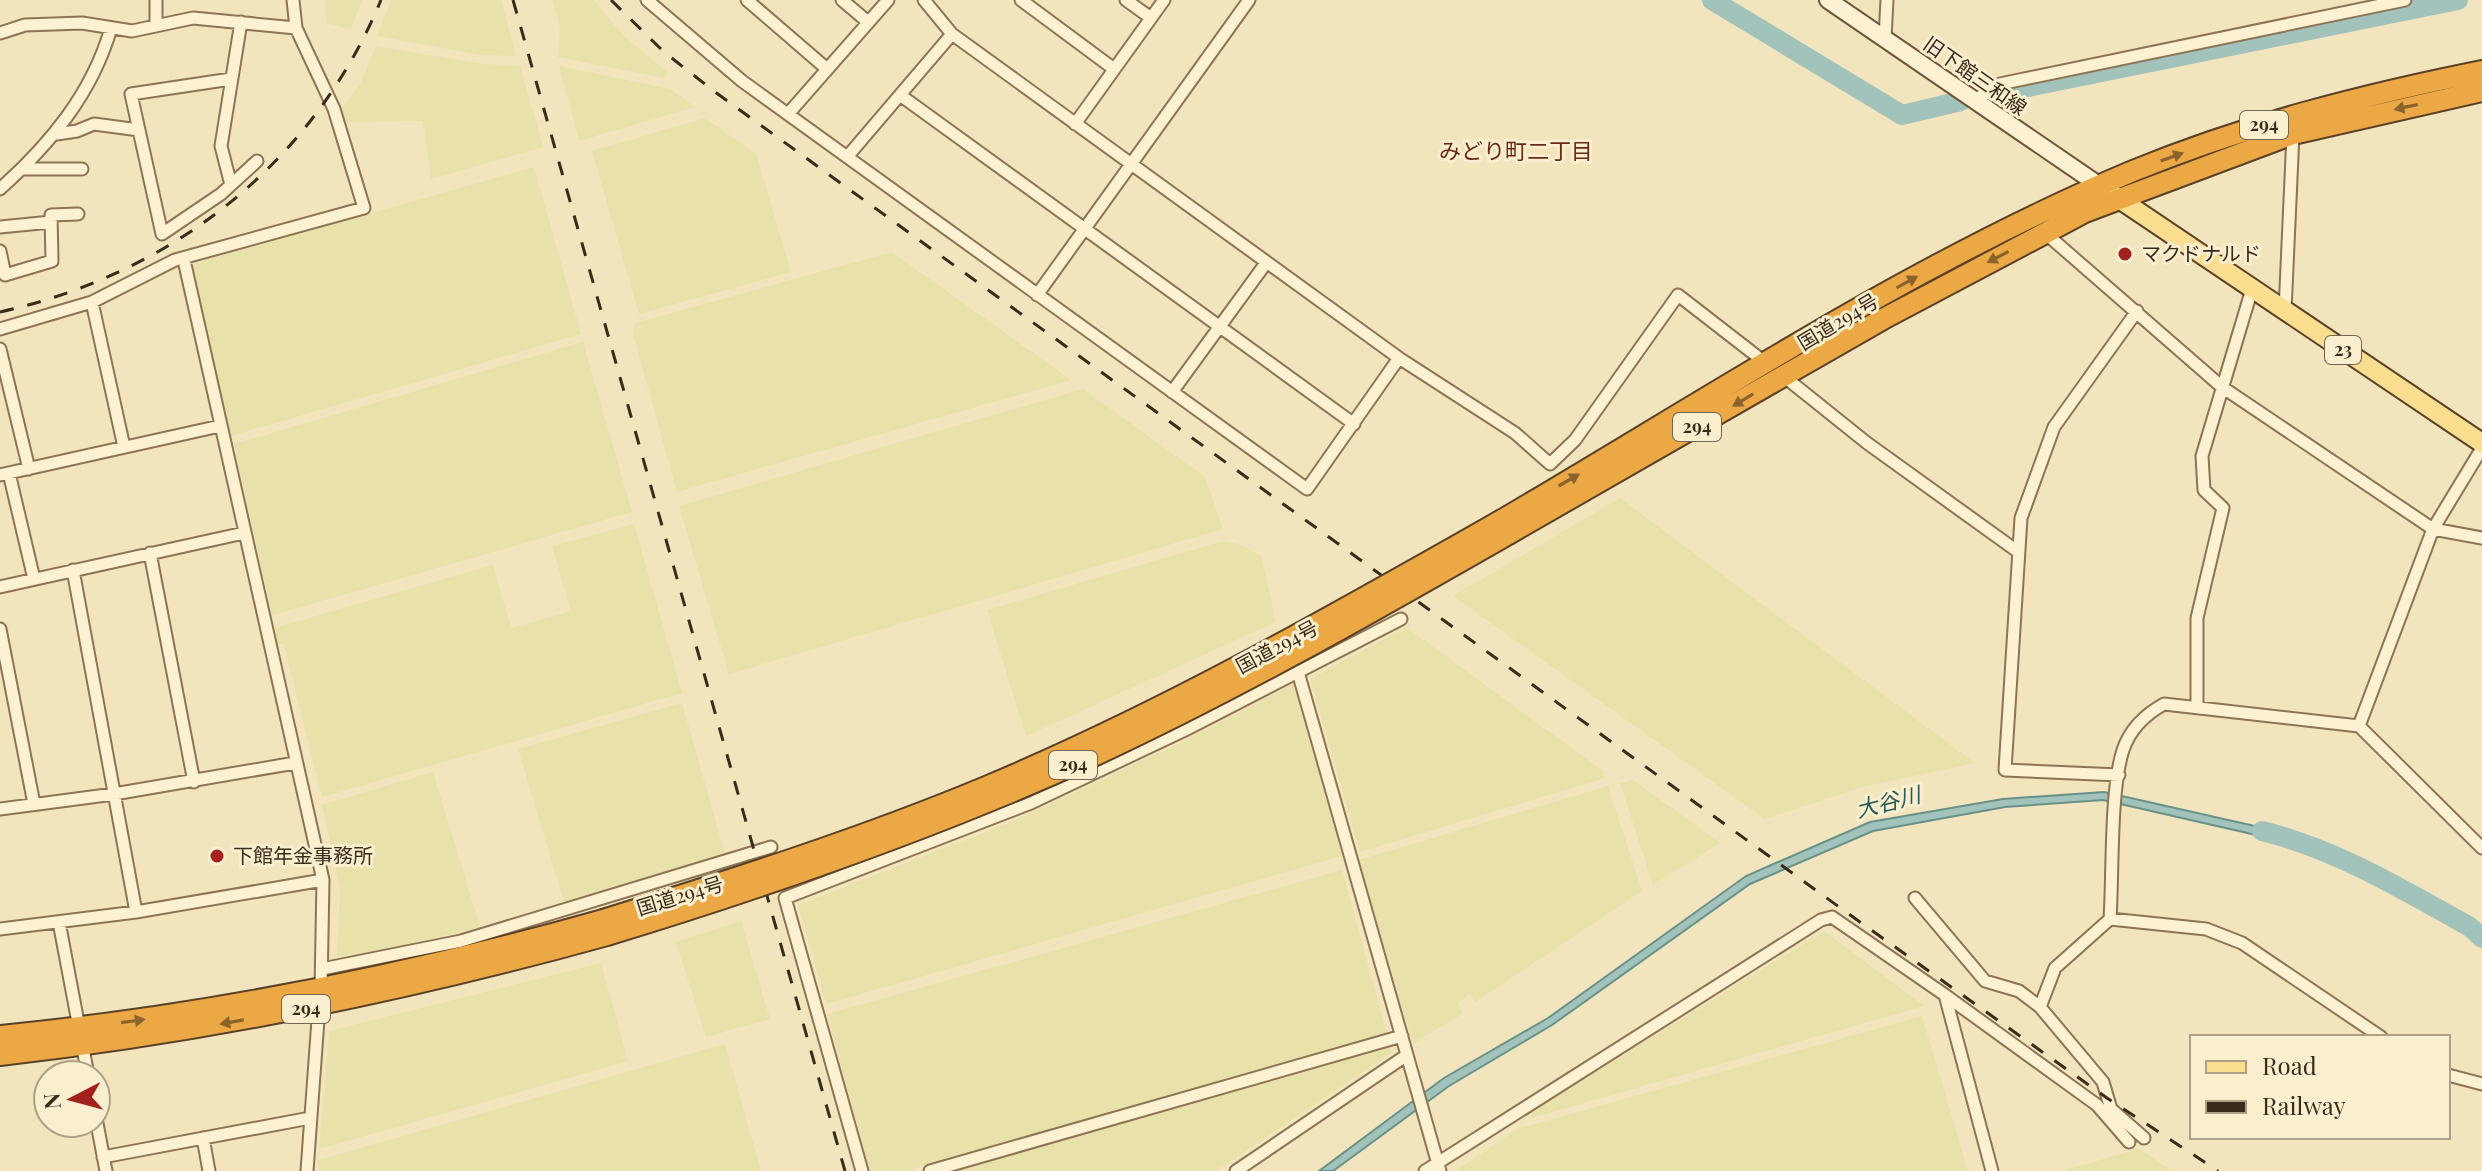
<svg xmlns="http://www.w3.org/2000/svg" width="2482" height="1171" viewBox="0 0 2482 1171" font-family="'Playfair Display','Noto Sans JP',serif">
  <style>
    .farmland { fill: #e9e1aa }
    .water { fill: #a1c3bb; stroke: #689289; stroke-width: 2 }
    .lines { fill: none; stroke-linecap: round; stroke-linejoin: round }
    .river { stroke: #a1c3bb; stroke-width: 20 }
    .street-casing { stroke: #8d7454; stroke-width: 15 }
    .secondary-casing { stroke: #6e5538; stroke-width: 20 }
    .primary-casing { stroke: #594129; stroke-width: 22 }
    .highway-casing { stroke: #594129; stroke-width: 24 }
    .street { stroke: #fcf1d1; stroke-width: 11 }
    .secondary { stroke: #fcf1d1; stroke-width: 16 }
    .primary { stroke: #fbdd90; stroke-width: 18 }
    .highway { stroke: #eca844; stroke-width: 20 }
    .rail { stroke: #3a2b1b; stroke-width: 3; stroke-dasharray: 14 14; stroke-linecap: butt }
    .highway-bridge-casing { stroke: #594129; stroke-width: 24; stroke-linecap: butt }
    .highway-bridge { stroke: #eca844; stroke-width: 20 }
    .oneway { fill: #8a632d }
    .poi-dot { fill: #a2211e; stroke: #f9eece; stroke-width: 3 }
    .labels { text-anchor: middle; stroke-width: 6; stroke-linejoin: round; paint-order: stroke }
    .shield { fill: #f9eece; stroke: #736651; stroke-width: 2 }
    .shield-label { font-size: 18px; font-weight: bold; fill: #3a2b1b }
    .street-label { font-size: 20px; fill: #3a2b1b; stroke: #f9eece }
    .poi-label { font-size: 20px; fill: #3a2b1b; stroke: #f9eece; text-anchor: start }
    .neighbourhood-label { font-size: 22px; fill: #6b2a15; stroke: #f9eece }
    .water-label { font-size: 22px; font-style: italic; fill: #285c5a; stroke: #f9eece }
  </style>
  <rect width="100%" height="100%" fill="#f2e4bd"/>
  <path class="farmland" d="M325 0H362L351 29 326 23Z
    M391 0H501L516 56 481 55 377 36Z
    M553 0H594L623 35 668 73 664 78 558 57 560 28Z
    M376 46 482 64 520 66 543 147 431 179 423 121 344 122 341 110 360 84Z
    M559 66 670 89 695 107 579 141Z
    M705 118 756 154 791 272 639 314 592 151Z
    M534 167 581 334 231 436 192 264Z
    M892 252 1071 380 677 492 633 334 636 323Z
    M583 342 632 512 272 615 234 444Z
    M1083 389 1205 477 1223 529 729 674 679 506Z
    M1620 498 1975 763 1862 787 1765 819 1453 596Z
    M634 524 682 693 322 797 284 644H277L274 628 493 565 511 628 571 611 552 546Z
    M1223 541 1238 544 1261 556 1276 622 1026 736 987 610Z
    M1406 627 1603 771 1605 778 1360 852 1310 679Z
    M1293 684 1342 856 826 1004 798 905 1016 820 1178 744Z
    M682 703 725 854 565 905 518 749Z
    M433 772 480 927 375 952 337 956 340 889 322 805Z
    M1633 780 1720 843 1653 885 1620 783Z
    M1608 786 1642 891 1475 1002 1470 994 1458 1003 1462 1014 1413 1044 1359 860Z
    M1342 870 1387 1034 906 1171H870L827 1014Z
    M741 921 770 1019 706 1037 676 942Z
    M1824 931 1924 1006 1531 1118 1530 1113Z
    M601 963 628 1061 319 1149 329 1031Z
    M1922 1016 1968 1171H1455L1517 1129Z
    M725 1044 761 1171H318L319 1160Z
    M1388 1045 1391 1053 1216 1171H952Z
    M2139 1149 2172 1171H2061Z"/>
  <path class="water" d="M2104 792 2290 834 2287 842 2103 800 2005 807 1873 831 1750 884 1552 1025 1449 1086 1333 1171H1319L1444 1078 1548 1018 1746 876 1870 822 2003 799Z"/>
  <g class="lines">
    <path class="river" d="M1712 0 1902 115 1961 101
      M1998 93 2458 0
      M2262 831C2336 849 2404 890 2470 927L2482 938"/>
    <g class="street-casing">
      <path id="street" d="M647 0 742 81 1307 489 1399 358
        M747 0 827 69
        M842 0 868 22
        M924 0 952 34 1399 358 1515 433 1550 464 1575 440 1678 295 1767 364
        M1021 0 1114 69
        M1126 0 1151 18
        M156 26V0
        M0 33 25 25 82 23 132 31 193 18 296 28
        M1885 38 1887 0
        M231 79 131 94 162 234 221 194 257 161
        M900 95 1354 424
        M1975 100 2000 84 2405 0
        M788 114 888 0
        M1075 124 1164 0
        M57 134 77 131 94 124 139 130
        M847 157 952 34
        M22 169H82
        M231 185 221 146 241 22
        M0 189C50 144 92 94 111 28
        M0 227 51 222
        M2044 232 2222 387 2433 529 2482 538
        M0 251 5 275 52 261 51 215 78 214
        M184 260 323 880 321 989
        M1037 295 1249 0
        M92 302 124 447
        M2285 311 2293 134
        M0 329 92 302 175 260 364 208 334 109 296 28 293 0
        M0 349 29 469
        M1781 374 1867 443 2017 551
        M1172 392 1266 263
        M9 473 34 579
        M0 475 220 426
        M150 553 194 782
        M73 570 136 912
        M0 587 244 533
        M0 629 34 804
        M1298 672 1440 1171
        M2197 707V618L2223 508 2204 490 2202 456 2252 289
        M2359 726 2433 529 2482 448
        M2119 775 2005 770 2021 518 2054 427 2137 311
        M0 809 114 794 295 763
        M1915 898 1985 981 2019 991 2040 1007 2055 968 2110 919
        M59 922 88 1075
        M0 929 136 912 323 880
        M322 969 461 941 771 847
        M1945 995 2097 1105 2129 1142
        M2040 1007 2103 1082 2111 1109 2144 1138
        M2381 1037 2242 943 2206 929 2110 919C2113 874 2110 790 2123 750 2130 729 2146 714 2164 704L2359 726 2482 848
        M2448 1075 2482 1084
        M96 1118 106 1171
        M203 1138 209 1171
        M103 1157 310 1118
        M307 1171 319 1006
        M862 1171 785 898 1031 803 1185 730 1401 619
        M930 1171 1402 1036
        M1236 1171 1407 1055
        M1425 1171 1821 920 1832 917 1945 995 1992 1171"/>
    </g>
    <g class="secondary-casing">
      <path id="secondary" d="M1828 0 2100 186"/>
    </g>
    <g class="primary-casing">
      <path id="primary" d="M2109 192 2482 443"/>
    </g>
    <g class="highway-casing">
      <path id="highway" d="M1502 520C1709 399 1911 264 2133 171 2245 125 2363 95 2482 71
        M1510 533 1883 319 2085 212 2293 134 2482 91
        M0 1036C205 1016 405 976 603 920
        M0 1055C206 1032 408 990 607 935"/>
    </g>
    <use href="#street" class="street"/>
    <use href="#secondary" class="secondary"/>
    <use href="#primary" class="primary"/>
    <use href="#highway" class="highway"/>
    <path class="rail" d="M513 0 845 1171
      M611 0 664 52 715 92 1846 912 2107 1098 2218 1171
      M0 312C171 274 313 164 381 0"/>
    <g class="highway-bridge-casing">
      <path id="highway-bridge" d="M603 920C732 880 861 839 986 787 1165 712 1333 616 1502 520
        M607 935C771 885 933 829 1089 758 1234 691 1372 612 1510 533"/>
    </g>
    <use href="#highway-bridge" class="highway-bridge"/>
  </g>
  <defs><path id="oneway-solid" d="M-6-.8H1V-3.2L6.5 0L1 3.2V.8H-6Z" transform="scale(2)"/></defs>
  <g class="oneway">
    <use href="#oneway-solid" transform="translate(2406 107) rotate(168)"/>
    <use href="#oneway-solid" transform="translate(2172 157) rotate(-20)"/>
    <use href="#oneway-solid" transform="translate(1998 257) rotate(152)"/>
    <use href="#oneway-solid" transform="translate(1907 282) rotate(-29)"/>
    <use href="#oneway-solid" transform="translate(1743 400) rotate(149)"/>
    <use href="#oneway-solid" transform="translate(1569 480) rotate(-30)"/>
    <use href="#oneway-solid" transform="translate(133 1021) rotate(-8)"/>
    <use href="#oneway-solid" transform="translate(232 1022) rotate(170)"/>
  </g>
  <g class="poi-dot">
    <circle cx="2125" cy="254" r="8"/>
    <circle cx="217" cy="856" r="8"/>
  </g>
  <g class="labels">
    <g class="shield">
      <rect x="2240" y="111" width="48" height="28" rx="6"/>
      <rect x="2325" y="336" width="36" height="28" rx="6"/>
      <rect x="1673" y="413" width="48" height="28" rx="6"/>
      <rect x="1049" y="751" width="48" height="28" rx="6"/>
      <rect x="282" y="995" width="48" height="28" rx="6"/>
    </g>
    <g class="shield-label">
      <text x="2264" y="131">294</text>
      <text x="2343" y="356">23</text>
      <text x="1697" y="433">294</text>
      <text x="1073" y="771">294</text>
      <text x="306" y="1015">294</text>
    </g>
    <g class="street-label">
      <text transform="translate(1975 76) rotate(35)" y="7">旧下館三和線</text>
      <text transform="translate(1838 322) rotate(-31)" y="7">国道294号</text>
      <text transform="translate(1277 647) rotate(-28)" y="7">国道294号</text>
      <text transform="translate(680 896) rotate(-17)" y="7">国道294号</text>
    </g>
    <g class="poi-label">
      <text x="2141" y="261">マクドナルド</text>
      <text x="233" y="863">下館年金事務所</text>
    </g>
    <g class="neighbourhood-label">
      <text x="1516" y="159">みどり町二丁目</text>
    </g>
    <g class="water-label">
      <text transform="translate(1888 802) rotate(-14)" y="8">大谷川</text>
    </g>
  </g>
  <rect x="2190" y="1035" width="260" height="104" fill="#f9eece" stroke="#ada086" stroke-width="2"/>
  <rect x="2206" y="1061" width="40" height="12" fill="#fbdd90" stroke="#ada086" stroke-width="2"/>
  <text x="2262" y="1075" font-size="24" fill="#3a2b1b">Road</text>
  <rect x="2206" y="1101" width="40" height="12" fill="#3a2b1b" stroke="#ada086" stroke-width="2"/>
  <text x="2262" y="1115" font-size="24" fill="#3a2b1b">Railway</text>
  <g transform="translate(72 1099) rotate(264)"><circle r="38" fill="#f9eece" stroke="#ada086" stroke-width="2"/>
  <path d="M0-6L14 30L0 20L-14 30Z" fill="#a2211e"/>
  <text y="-12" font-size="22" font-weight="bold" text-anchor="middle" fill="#3a2b1b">N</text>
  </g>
</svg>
